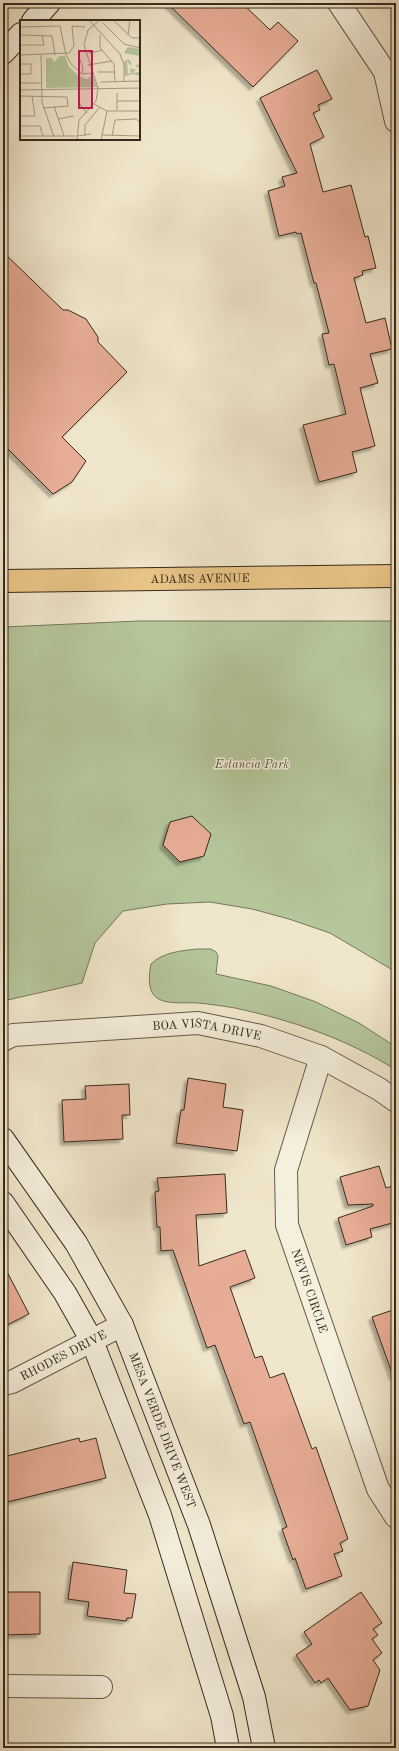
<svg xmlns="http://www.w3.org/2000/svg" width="399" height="1751" viewBox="0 0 399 1751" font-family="'Old Standard TT',serif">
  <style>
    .green { fill: #b5c69b; stroke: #76785c }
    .building { fill: #e7ad96; stroke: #372b1c; filter: url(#shadow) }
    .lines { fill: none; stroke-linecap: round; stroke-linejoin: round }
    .street-casing { stroke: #655a48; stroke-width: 24 }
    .secondary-casing { stroke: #372b1c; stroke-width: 24 }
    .primary-casing { stroke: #372b1c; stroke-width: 24 }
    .street { stroke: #f5efdd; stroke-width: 22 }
    .secondary { stroke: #f5efdd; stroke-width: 22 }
    .primary { stroke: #e8c386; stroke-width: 22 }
    .labels { text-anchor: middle; stroke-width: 3; stroke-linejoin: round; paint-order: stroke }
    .street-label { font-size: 12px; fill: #372b1c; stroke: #f5efdd }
    .park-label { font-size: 12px; font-style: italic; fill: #56523c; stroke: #f5efdd }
    .inset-road { fill: none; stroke: #a69b85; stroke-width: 1 }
    .view { fill: #c2185b; fill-opacity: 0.15; stroke: #c2185b; stroke-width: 2 }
    .inset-edge { fill: none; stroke: #372b1c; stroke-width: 2 }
  </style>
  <defs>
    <filter id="shadow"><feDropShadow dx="-3.5" dy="3.5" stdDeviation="1" flood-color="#0004"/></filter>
  </defs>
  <rect width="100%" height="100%" fill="#f0e6cb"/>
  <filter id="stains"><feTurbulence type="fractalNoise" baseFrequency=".005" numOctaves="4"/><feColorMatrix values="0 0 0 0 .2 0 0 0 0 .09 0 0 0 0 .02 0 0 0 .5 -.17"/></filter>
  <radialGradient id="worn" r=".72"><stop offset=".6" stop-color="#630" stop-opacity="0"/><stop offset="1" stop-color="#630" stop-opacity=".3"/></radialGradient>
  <path class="green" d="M139 621H396V972L330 933 289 919 252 909 210 902 167 904 123 911 95 943 82 983 3 1001V627Z
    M197 949H211L216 952 218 956 216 974 271 986 316 1002 359 1023 396 1047V1070C347 1039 291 1020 235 1008 223 1006 210 1004 198 1003 186 1002 167 1005 157 998 147 991 149 974 151 964 163 952 181 951 197 949Z"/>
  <path class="building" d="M167 3H242L270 30 278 22 298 41 253 87Z
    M317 70 332 99 318 105 320 110 313 113 324 137 310 144 323 192 351 185 365 237 368 236 376 268 362 271 363 275 354 278 366 323 385 318 392 349 370 354 378 383 360 388 375 446 352 452 357 472 319 482 303 425 346 414 334 364 329 365 322 334 329 333 316 283H314L301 233 297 234 296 232 279 236 268 191 285 186 282 177 297 173 260 98Z
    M3 252 63 310H68L86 319 98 337V342L127 372 62 437 86 461 72 482 53 494 3 444Z
    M192 816 211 834 204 856 180 862 163 845 170 822Z
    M188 1078 226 1084 223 1107 243 1110 237 1151 176 1143 181 1110H184Z
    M129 1084 130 1115H122L123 1139 64 1142 62 1100 86 1099 85 1086Z
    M379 1166 386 1188 396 1185V1222L370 1229 372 1237 346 1245 338 1218 373 1206V1204L348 1205 340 1177Z
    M225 1174 227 1213 196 1215 199 1266 245 1250 255 1278 230 1287 255 1358 262 1356 270 1378 284 1373 312 1449 316 1447 348 1539 340 1543 343 1551 334 1554 342 1576 306 1589 295 1558 293 1560 282 1529 287 1527 250 1422 244 1424 215 1345 207 1348 173 1250 161 1251 160 1227H157L155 1192 159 1191 157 1178Z
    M3 1264 29 1314 3 1327Z
    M396 1309V1376H393L372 1317Z
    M79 1438 80 1442 96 1438 106 1478 3 1503V1457Z
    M73 1562 127 1570 124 1593 136 1594 132 1618H127L126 1621 87 1616 89 1602 68 1599Z
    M3 1592H40V1634L3 1635Z
    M361 1592 382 1623 373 1629 378 1635 372 1639 382 1653 373 1660 380 1670 368 1706 350 1710 328 1678 321 1683 319 1680 315 1683 296 1655 312 1644 304 1632Z"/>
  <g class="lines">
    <g class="street-casing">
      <g id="street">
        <path d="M339 3 385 72 396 121"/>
        <path id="s1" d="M3 1040 13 1035 198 1023 261 1036 321 1057 379 1089 396 1101"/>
        <path id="s2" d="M321 1057 286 1170 287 1225 378 1489 396 1517"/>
        <path id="s3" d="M3 1384 12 1382 122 1325"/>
        <path d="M3 1686 101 1687"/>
      </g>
    </g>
    <g class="secondary-casing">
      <g id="secondary">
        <path d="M33 21 49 3"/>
        <path d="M3 53 21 34"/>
        <path id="s4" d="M3 1139 76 1243 122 1325 199 1525 254 1697 264 1748"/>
        <path d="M3 1203 65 1293 92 1341 160 1515 222 1716 228 1748"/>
      </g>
    </g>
    <g class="primary-casing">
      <g id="primary">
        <path id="s5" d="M3 581 396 576"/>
      </g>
    </g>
    <use href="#street" class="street"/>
    <use href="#secondary" class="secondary"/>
    <use href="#primary" class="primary"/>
  </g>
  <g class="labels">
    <g class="street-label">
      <text dy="4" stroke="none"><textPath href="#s5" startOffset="197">ADAMS AVENUE</textPath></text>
      <text dy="4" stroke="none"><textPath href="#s1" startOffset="206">BOA VISTA DRIVE</textPath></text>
      <text dy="4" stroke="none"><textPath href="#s2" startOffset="243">NEVIS CIRCLE</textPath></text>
      <text dy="4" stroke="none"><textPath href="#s3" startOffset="67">RHODES DRIVE</textPath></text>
      <text dy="4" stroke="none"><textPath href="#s4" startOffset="334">MESA VERDE DRIVE WEST</textPath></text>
    </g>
    <g class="park-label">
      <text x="252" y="768">Estancia Park</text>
    </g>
  </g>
  <g transform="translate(20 20)">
    <rect width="120" height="120" fill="#f0e6cb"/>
    <path d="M108 27 120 29V36L104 33ZM40 36H45L49 47 59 56 67 59 73 55 77 67 26 68V38H32L34 42ZM108 39 111 42V46L107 41 108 54 111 53 110 48 116 50 112 53 119 52V48L115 46 118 44 120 47V56L113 54 105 56 104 42Z" fill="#b5c69b"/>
    <path class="inset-road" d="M69 0 100 34 104 45V61M93 0 112 18H120M83 3 104 24 120 28M0 7 40 6 46 35 51 44 62 54 74 53M0 15 32 16 35 35M80 15V28L94 44 95 61M108 15 110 0M0 25H24L22 15M119 28 120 13M69 33 83 30M0 35 49 33 54 26 52 6 65 7M21 35 22 82 34 117M59 37 63 48 62 54M0 44H11V54H0M68 45 92 41M78 52H95M81 62 120 61M0 63H21M78 68 64 25 68 10 80 0M0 70 120 68M97 73V90M58 74 60 85 67 93M0 76 47 77 48 86 23 88M97 81H120M74 84 87 91H120M34 86 44 116M0 96H15L12 76M38 99 54 96M0 106H20L23 116M82 115 120 116M0 116H56M57 116 71 114M65 116V105L79 88M92 116 95 100 116 99 120 102M57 120 59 100 76 81 78 69M81 120 87 91"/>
    <path class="view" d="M59 31H72V88H59Z"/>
    <rect width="120" height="120" class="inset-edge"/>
  </g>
  <rect width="399" height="1751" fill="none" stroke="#f0e6cb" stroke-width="16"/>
  <rect x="4" y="4" width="391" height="1743" fill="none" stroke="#372b1c" stroke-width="2"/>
  <rect x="8" y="8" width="383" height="1735" fill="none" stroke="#372b1c"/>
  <rect width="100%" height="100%" filter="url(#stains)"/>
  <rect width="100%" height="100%" fill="url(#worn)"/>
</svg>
